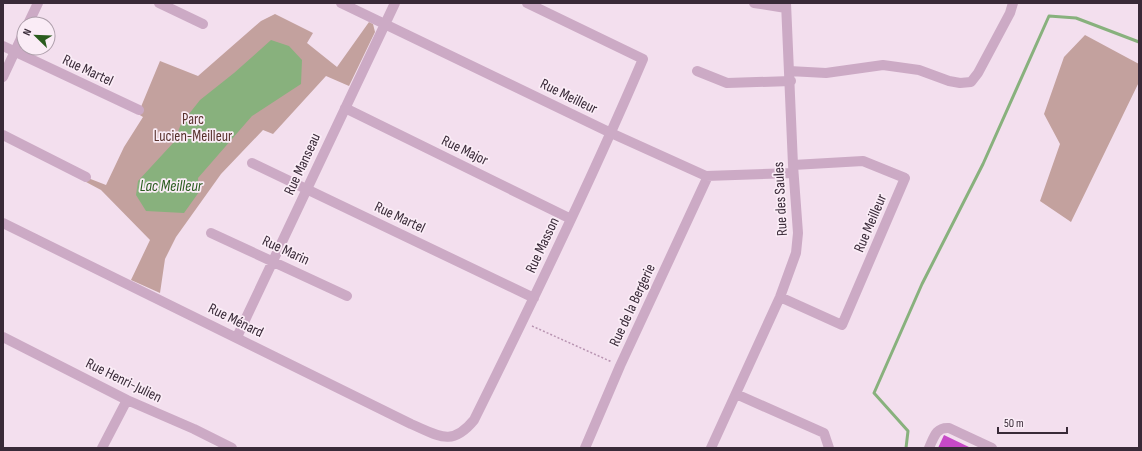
<svg xmlns="http://www.w3.org/2000/svg" width="1142" height="451" viewBox="0 0 1142 451" font-family="'Sofia Sans Condensed',sans-serif">
  <style>
    .green { fill: #c3a19e }
    .water { fill: #88b17d }
    .lines { fill: none; stroke-linecap: round; stroke-linejoin: round }
    .stream { stroke: #88b17d; stroke-width: 3 }
    .building { fill: #c749c7 }
    .path { stroke: #b894b1; stroke-width: 1.5; stroke-dasharray: 2 2; stroke-linecap: butt }
    .minor { stroke: #ccaac5; stroke-width: 10 }
    .labels { text-anchor: middle; stroke-width: 3.5; stroke-linejoin: round; paint-order: stroke }
    .street-label { font-size: 15px; fill: #392a38; stroke: #faecf6 }
    .park-label { font-size: 15px; fill: #58322d; stroke: #faecf6 }
    .water-label { font-size: 16px; font-style: italic; fill: #2a5c1e; stroke: #faecf6 }
  </style>
  <rect width="100%" height="100%" fill="#f3dfee"/>
  <path class="green" d="M275 14 313 33 307 43 337 67 369 22 373 24 375 32 349 86 326 76 273 134 263 130 221 174 176 237 165 259 160 293 131 280 150 240 101 190 86 182 88 178 106 185 124 147 143 117 138 114 160 61 198 76 261 21Z
    M1085 35 1139 64V82L1071 222 1040 201 1060 144 1044 114 1064 57Z"/>
  <path class="water" d="M271 40 289 46 302 60 301 84 252 116 198 178 199 192 184 213 146 211 136 195 138 181 174 142 181 124 200 100 234 73Z"/>
  <g class="lines">
    <path class="stream" d="M906 448 908 431 874 393 922 284 983 164 1049 16 1076 18 1139 42"/>
  </g>
  <path class="building" d="M944 435 971 448H938Z"/>
  <g class="lines">
    <path class="path" d="M532 326 612 362"/>
    <path class="minor" d="M159 3 203 24
      M341 3 611 133 706 176 793 173
      M754 3 786 8
      M28 24 38 3
      M3 46 139 110
      M697 71 727 83 791 81
      M789 71 826 73 883 65 919 70 949 81 960 83 971 82 978 73 1010 13 1013 3
      M3 77 24 32
      M345 108 571 219
      M3 135 86 177
      M252 163 534 298
      M3 223 411 424C439 436 452 447 474 420 533 301 591 181 643 59L527 3
      M211 233 347 296
      M780 297 842 325 905 178 863 161 793 165
      M3 337 127 400 194 429 232 448
      M237 337 395 3
      M736 394 824 433 829 448
      M102 448 127 400
      M585 448 620 366 708 176
      M711 448 780 297 796 253 798 233 793 165 786 3
      M929 448C934 437 936 427 949 428L992 448"/>
  </g>
  <g class="labels">
    <g class="street-label">
      <text transform="translate(88 70) rotate(25)" y="5">Rue Martel</text>
      <text transform="translate(569 96) rotate(26)" y="5">Rue Meilleur</text>
      <text transform="translate(465 150) rotate(26)" y="5">Rue Major</text>
      <text transform="translate(302 164) rotate(-65)" y="5">Rue Manseau</text>
      <text transform="translate(780 199) rotate(-93)" y="5">Rue des Saules</text>
      <text transform="translate(400 217) rotate(25)" y="5">Rue Martel</text>
      <text transform="translate(870 223) rotate(-67)" y="5">Rue Meilleur</text>
      <text transform="translate(542 245) rotate(-65)" y="5">Rue Masson</text>
      <text transform="translate(286 250) rotate(25)" y="5">Rue Marin</text>
      <text transform="translate(632 305) rotate(-65)" y="5">Rue de la Bergerie</text>
      <text transform="translate(236 320) rotate(26)" y="5">Rue Ménard</text>
      <text transform="translate(124 380) rotate(26)" y="5">Rue Henri-Julien</text>
    </g>
    <g class="park-label">
      <text x="193" y="124">Parc<tspan x="193" dy="17">Lucien-Meilleur</tspan></text>
    </g>
    <g class="water-label">
      <text x="171" y="191">Lac Meilleur</text>
    </g>
  </g>
  <rect width="1142" height="451" fill="none" stroke="#392a38" stroke-width="8"/>
  <g transform="translate(36 36) rotate(293)"><circle r="19" fill="#faecf6" stroke="#ad9eaa"/>
  <path d="M0-3L7 15L0 10L-7 15Z" fill="#2a5c1e"/>
  <text y="-6" font-size="11" font-weight="bold" text-anchor="middle" fill="#392a38">N</text>
  </g>
  <path d="M998 427v6h69v-6" fill="none" stroke="#392a38" stroke-width="2"/>
  <text x="1004" y="427" font-size="12" fill="#392a38" stroke="#faecf6" stroke-width="3" paint-order="stroke">50 m</text>
</svg>
